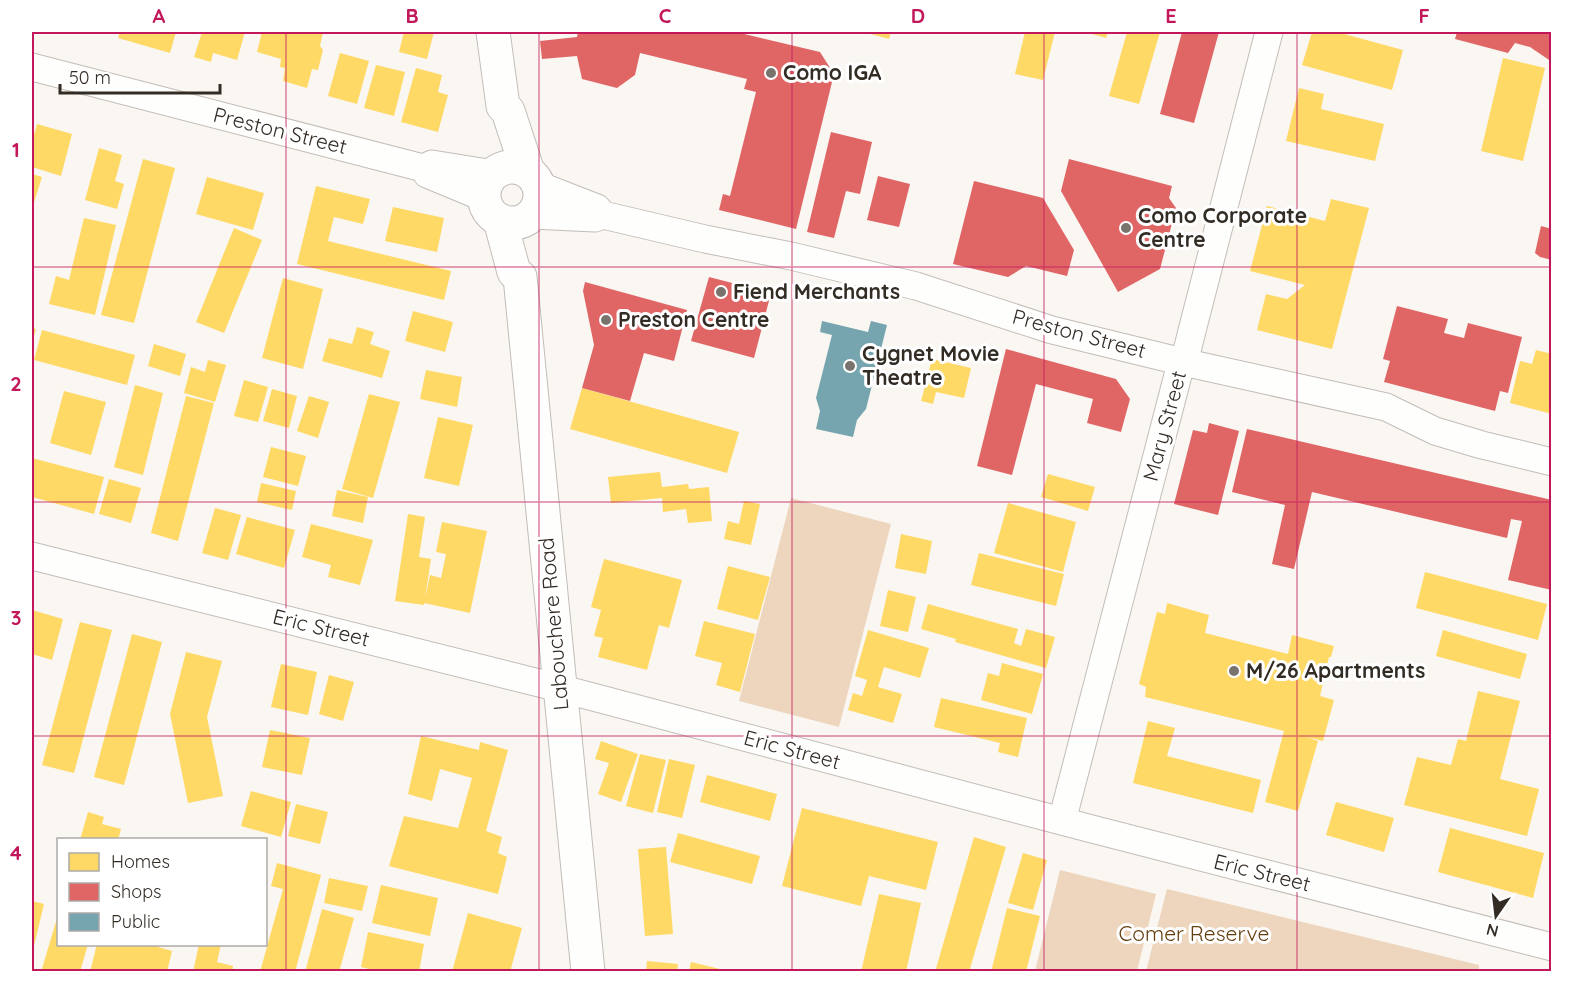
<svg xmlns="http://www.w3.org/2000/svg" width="1583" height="1003" viewBox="0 0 1583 1003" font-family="Quicksand,sans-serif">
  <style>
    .green { fill: #eed6be }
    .homes { fill: #ffd966 }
    .shops { fill: #e06666 }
    .public { fill: #76a5af }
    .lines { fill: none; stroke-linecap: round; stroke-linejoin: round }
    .minor-casing { stroke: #c2bdb8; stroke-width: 29 }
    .major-casing { stroke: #c2bdb8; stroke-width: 35 }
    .minor { stroke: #fefefd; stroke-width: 27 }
    .major { stroke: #fefefd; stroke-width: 33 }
    .grid { fill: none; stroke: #c2185b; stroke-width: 1.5; stroke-opacity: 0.55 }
    .poi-dot { fill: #79736d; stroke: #fff; stroke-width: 2 }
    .labels { text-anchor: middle; stroke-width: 6; stroke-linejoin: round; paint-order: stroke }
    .poi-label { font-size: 21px; font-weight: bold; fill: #332c25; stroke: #fff; text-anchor: start }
    .street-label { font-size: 21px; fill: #332c25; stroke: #fff }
    .park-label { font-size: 21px; fill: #643d0d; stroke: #fff }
    .neatline { fill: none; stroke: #c2185b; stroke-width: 2 }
    .grid-label { font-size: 20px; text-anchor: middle; font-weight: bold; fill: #c2185b }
  </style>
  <rect width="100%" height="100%" fill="#faf6f2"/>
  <path class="green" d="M791 498 891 524 839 727 739 701Z
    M1060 870 1156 894 1137 971H1035Z
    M1167 889 1479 965V971H1146Z"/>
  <path class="homes" d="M120 32H176L170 53 118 38Z
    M202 32H245L237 60 213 53 211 62 194 57Z
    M262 32H323L320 46 323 50 318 70 312 69 307 88 283 81 285 68 280 67 281 59 257 52Z
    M404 32H434L427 59 399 52Z
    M863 32H891L889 39Z
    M1025 32H1055L1043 80 1015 74Z
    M1085 32H1108L1106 38Z
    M1127 32H1160L1139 104 1109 96Z
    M1312 32H1337L1403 50 1392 90 1302 65Z
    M340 53 369 61 357 104 328 96Z
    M1503 58 1545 68 1523 161 1481 151Z
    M376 65 405 72 394 116 364 108Z
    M416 68 442 75 438 92 448 95 438 132 401 122Z
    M1299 88 1324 94 1321 109 1384 124 1375 161 1286 141Z
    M37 124 72 134 61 176 32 167V142Z
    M99 148 122 155 115 181 124 184 117 209 85 200Z
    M143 159 175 168 134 323 101 315Z
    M32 174 42 177 32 209Z
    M207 177 264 193 253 230 196 214Z
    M316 186 370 199 363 224 334 217 328 241 451 271 444 300 297 264Z
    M1331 199 1369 208 1332 349 1257 330 1266 294 1287 299 1305 285 1250 271 1267 206 1325 221Z
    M393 207 444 218 437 252 385 241Z
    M84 218 116 225 95 315 49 304 56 276 69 280Z
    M234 228 262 240 224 333 196 322Z
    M283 278 323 289 303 369 262 358Z
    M413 311 453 322 445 352 405 341Z
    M357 327 374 332 370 344 390 351 382 378 322 361 329 338 352 344Z
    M32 328 36 329 32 343Z
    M42 330 135 355 127 385 34 360Z
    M154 344 186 354 180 376 148 366Z
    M1536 350 1552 354V414L1510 403 1520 361 1532 364Z
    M932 359 971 368 964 398 936 392 933 404 921 401Z
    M208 360 226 365 215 402 184 393 191 367 205 372Z
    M426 370 462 377 457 407 420 399Z
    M244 380 268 387 258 422 234 416Z
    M135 385 163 393 143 475 114 467Z
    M582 388 739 432 727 473 570 429Z
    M272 389 297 396 289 428 263 421Z
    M64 391 106 402 91 455 50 443Z
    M369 394 400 402 373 498 342 489Z
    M186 396 214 403 178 541 151 533Z
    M309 396 329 402 318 438 297 431Z
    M438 417 473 425 459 486 424 478Z
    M271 447 306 456 298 486 263 477Z
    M32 458 104 477 94 514 32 497Z
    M660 472 662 487 688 484 689 489 709 487 712 521 688 523 686 509 663 512 662 498 611 503 608 477Z
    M1048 474 1095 487 1088 511 1041 497Z
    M109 479 141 488 131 523 99 514Z
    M261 483 296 491 292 510 257 502Z
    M337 490 368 497 363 523 332 516Z
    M744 501 760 504 751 545 724 539 728 521 739 524Z
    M1008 503 1076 522 1063 572 994 553Z
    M215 508 241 515 228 560 202 553Z
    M408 514 425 517 419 557 431 559 424 605 395 601Z
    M247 517 295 530 284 568 236 554Z
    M442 522 487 531 470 613 424 603 430 575 441 578 446 554 436 552Z
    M311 524 373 540 360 585 328 577 331 565 302 557Z
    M901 534 932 541 926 574 895 568Z
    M979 553 1064 574 1056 606 971 585Z
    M604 559 682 580 669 628 659 625 647 670 598 657 603 638 594 636 601 610 591 607Z
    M728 566 770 577 758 620 717 609Z
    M1425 572 1547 604 1538 640 1416 608Z
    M888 590 916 597 908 632 880 626Z
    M1167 603 1209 615 1205 633 1288 654 1292 635 1334 646 1331 657H1329L1320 696 1334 700 1323 741 1307 737 1318 741 1298 811 1265 802 1284 731 1145 697 1146 687 1139 684 1157 612 1165 614Z
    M928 604 1018 629 1014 643 1021 646 1026 629 1055 637 1046 668 955 642 956 639 921 629Z
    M32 610 63 619 52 660 32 654Z
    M704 621 755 634 740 692 716 685 722 663 695 656Z
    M80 622 112 630 74 773 42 765Z
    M868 630 929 648 920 678 884 667 878 687 902 694 893 723 848 710 853 693 862 696 867 680 855 676Z
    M1443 630 1527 654 1520 679 1436 656Z
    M132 634 162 642 124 785 94 777Z
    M186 652 222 661 207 717 223 796 188 803 170 714Z
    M1002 663 1043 674 1032 714 981 700 988 673 999 676Z
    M281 664 317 672 308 715 271 707Z
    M329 675 354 682 343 721 319 714Z
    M1478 691 1520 701 1500 779 1539 789 1527 836 1404 805 1417 757 1451 765 1458 739 1466 741Z
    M941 698 1027 718 1018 757 998 752 1000 743 934 727Z
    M1148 721 1175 728 1167 756 1261 780 1253 813 1133 783Z
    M270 730 310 738 302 775 262 767Z
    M421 736 479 750 480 742 508 750 486 831 502 837 498 853 507 857 498 894 389 866 404 816 458 828 472 778 440 769 432 801 408 794Z
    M601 741 638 754 621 802 598 794 609 763 595 759Z
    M640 754 666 760 653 813 626 806Z
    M669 759 695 765 682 818 657 812Z
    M707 775 777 794 770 821 700 802Z
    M251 791 291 802 281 837 241 826Z
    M1336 802 1394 818 1384 852 1326 835Z
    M296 804 328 812 320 844 288 836Z
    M802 808 938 842 926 890 869 876 861 906 782 886Z
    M88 812 104 817 102 824 121 829 118 840H80Z
    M1450 828 1544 853 1533 898 1438 872Z
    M678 833 760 856 752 884 670 862Z
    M974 837 1006 847 969 972H935Z
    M666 847 673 934 645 936 638 849Z
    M1023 853 1047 860 1033 910 1008 903Z
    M277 863 321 875 295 972H260L283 889 271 886Z
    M329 878 368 886 362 911 324 903Z
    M381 885 438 898 430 936 372 923Z
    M879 894 921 903 906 972H861Z
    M32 901 44 904 32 954Z
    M1007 908 1040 916 1026 972H991Z
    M322 909 354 918 339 972H305Z
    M468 913 522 928 510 972H452Z
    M58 915V944H88L80 972H41Z
    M368 932 424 944 419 972H381L361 967Z
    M97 944H158V947L172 951 167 972H90Z
    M199 944H221L217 962 233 966 232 972H193Z
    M647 961 678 964 677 972H646Z
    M691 962 720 969 719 972H689Z"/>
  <path class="shops" d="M578 32H736L820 52 834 74 796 229 719 210 723 194 730 196 756 92 744 89 747 79 640 53 635 75 617 88 582 79 577 56 542 59 540 41 577 37Z
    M1182 32H1219L1194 123 1160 114Z
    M1457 32H1552V62L1530 47 1515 43 1508 53 1455 39Z
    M831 132 872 142 860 194 846 191 834 238 807 232Z
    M1069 159 1172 186 1169 198 1176 208 1160 269 1118 292 1061 191Z
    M878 176 910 184 899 227 867 220Z
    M974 181 1043 198 1074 250 1067 276 1026 266 1008 277 953 264Z
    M1541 226 1552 229V260L1540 257 1535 253Z
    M709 277 771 293 754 358 691 341Z
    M585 282 687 310 674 361 644 353 630 401 582 388 594 345 583 291Z
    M1397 306 1448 319 1444 333 1464 338 1468 323 1522 337 1508 393 1500 391 1495 411 1384 382 1390 361 1383 359Z
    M1006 349 1116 379 1130 399 1121 432 1087 423 1093 399 1036 384 1012 475 977 466Z
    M1209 423 1239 431 1218 515 1174 504 1193 430 1207 433Z
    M1247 429 1552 500V590L1508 580 1522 521 1511 519 1507 538 1312 492 1294 569 1272 564 1285 505 1232 492Z"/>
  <path class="public" d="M822 321 868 332 871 321 887 325 866 409 857 420 853 437 816 429 820 411 816 398 832 335 820 332Z"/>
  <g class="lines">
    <g class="minor-casing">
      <path id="minor" d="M32 67 423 168 432 164 494 174
        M427 174 485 198
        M538 185 597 208 602 214
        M531 215 595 218 603 215 705 239 791 256 916 286 1052 330 1183 362 1386 407 1435 431 1482 445 1552 462
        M32 556 559 688 1088 828 1552 947
        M1062 821 1178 375 1187 351 1193 327 1269 32"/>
    </g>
    <g class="major-casing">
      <path id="major" d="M493 32 503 106 508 111 528 172
        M484 195a28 28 0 1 1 56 0a28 28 0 1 1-56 0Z
        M500 220 514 272 520 277C544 508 565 740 588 972"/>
    </g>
    <use href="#minor" class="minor"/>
    <use href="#major" class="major"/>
  </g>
  <path class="grid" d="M286 32V972M539 32V972M792 32V972M1044 32V972M1297 32V972M32 267H1552M32 502H1552M32 736H1552"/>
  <g class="poi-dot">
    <circle cx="771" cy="73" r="6"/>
    <circle cx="1126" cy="228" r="6"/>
    <circle cx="721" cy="292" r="6"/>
    <circle cx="606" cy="320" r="6"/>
    <circle cx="850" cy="366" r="6"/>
    <circle cx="1234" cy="671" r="6"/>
  </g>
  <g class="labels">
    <g class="poi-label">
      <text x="783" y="80">Como IGA</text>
      <text x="1138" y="223">Como Corporate<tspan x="1138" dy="24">Centre</tspan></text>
      <text x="733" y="299">Fiend Merchants</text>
      <text x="618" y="327">Preston Centre</text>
      <text x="862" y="361">Cygnet Movie<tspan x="862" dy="24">Theatre</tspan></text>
      <text x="1246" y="678">M/26 Apartments</text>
    </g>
    <g class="street-label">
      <text transform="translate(280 131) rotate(14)" y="7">Preston Street</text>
      <text transform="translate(1079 334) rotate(15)" y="7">Preston Street</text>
      <text transform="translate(1165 426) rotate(-75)" y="7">Mary Street</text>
      <text transform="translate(554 624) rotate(-95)" y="7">Labouchere Road</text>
      <text transform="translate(321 628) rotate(14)" y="7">Eric Street</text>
      <text transform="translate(792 750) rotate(15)" y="7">Eric Street</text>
      <text transform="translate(1262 873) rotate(14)" y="7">Eric Street</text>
    </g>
    <g class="park-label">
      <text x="1194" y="941">Comer Reserve</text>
    </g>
  </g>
  <rect width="1583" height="1003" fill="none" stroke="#ffffff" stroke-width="66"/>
  <rect x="57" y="838" width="210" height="108" fill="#ffffff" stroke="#adaba8" stroke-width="1.5"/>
  <rect x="69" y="853" width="30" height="18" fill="#ffd966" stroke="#adaba8" stroke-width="1.5"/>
  <text x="111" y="868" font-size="18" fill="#332c25">Homes</text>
  <rect x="69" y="883" width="30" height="18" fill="#e06666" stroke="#adaba8" stroke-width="1.5"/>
  <text x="111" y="898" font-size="18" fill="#332c25">Shops</text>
  <rect x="69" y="913" width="30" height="18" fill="#76a5af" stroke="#adaba8" stroke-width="1.5"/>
  <text x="111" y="928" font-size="18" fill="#332c25">Public</text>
  <g transform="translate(1496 916) rotate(194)" stroke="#ffffff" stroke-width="4.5" paint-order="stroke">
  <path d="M0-4.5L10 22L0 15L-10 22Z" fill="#332c25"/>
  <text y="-9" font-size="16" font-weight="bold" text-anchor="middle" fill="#332c25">N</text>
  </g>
  <path d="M60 84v9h160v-9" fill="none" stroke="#332c25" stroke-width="3"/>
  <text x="69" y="84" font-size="18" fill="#332c25" stroke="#ffffff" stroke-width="4.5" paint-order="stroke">50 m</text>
  <rect x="33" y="33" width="1517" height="937" class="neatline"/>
  <g class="grid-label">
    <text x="159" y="23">A</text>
    <text x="412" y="23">B</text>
    <text x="665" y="23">C</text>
    <text x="918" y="23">D</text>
    <text x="1171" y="23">E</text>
    <text x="1424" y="23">F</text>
    <text x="16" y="157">1</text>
    <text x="16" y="391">2</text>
    <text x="16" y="625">3</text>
    <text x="16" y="860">4</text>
  </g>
</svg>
